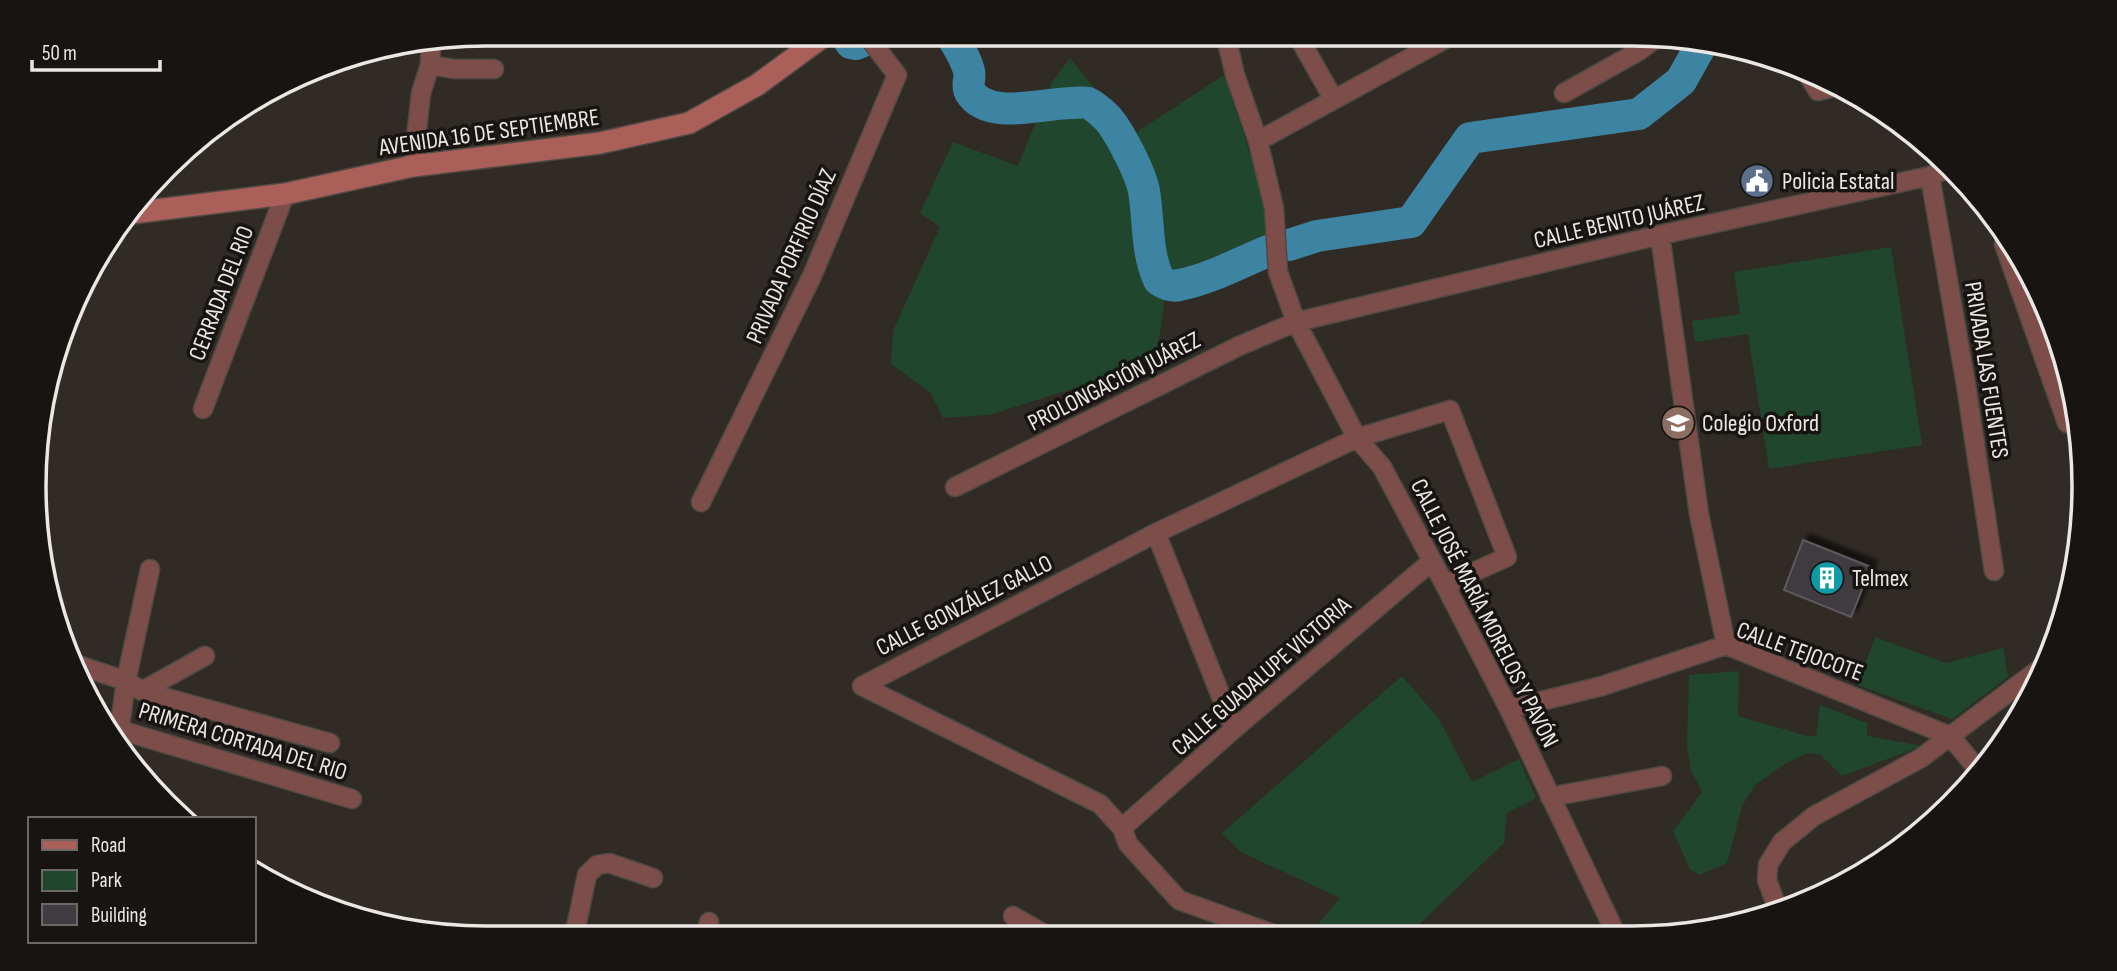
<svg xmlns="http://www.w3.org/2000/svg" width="2117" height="971" viewBox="0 0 2117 971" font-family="'Sofia Sans Condensed',sans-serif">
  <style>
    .green { fill: #20462d }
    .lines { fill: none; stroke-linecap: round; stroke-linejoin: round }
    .river { stroke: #3d84a2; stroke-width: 32 }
    .building { fill: #403b41; stroke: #5e595f; stroke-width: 2; filter: url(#shadow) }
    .street-casing { stroke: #4f4944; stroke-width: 21 }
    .secondary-casing { stroke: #4f4944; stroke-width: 24 }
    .street { stroke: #7d4e49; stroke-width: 18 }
    .secondary { stroke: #aa6059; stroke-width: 21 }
    .labels { text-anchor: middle; stroke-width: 7; stroke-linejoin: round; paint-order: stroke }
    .street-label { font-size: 24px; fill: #ebe7e4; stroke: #171412 }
    .poi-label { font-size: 24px; fill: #ebe7e4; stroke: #171412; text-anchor: start }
    .rim { fill: none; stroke: #ebe7e4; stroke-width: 3.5 }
  </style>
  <defs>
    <filter id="shadow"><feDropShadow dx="6" dy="-6" stdDeviation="2" flood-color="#0009"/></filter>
  </defs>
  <rect width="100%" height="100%" fill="#312b26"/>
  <path class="green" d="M1070 58 1132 135 1224 75 1265 199 1269 261 1165 296 1156 363 989 415 943 418 930 392 891 364 893 331 940 227 920 213 953 142 1018 166 1052 82Z
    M1891 247 1922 445 1769 469 1748 334 1695 342 1692 321 1740 314 1734 272Z
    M1875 637 1946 663 2003 648 2008 677 1952 719 1857 685Z
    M1739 671 1738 716 1807 736H1816L1820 705 1867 723V736L1922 746 1842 776 1821 755 1808 753 1786 763 1755 785 1742 806 1727 863 1699 875 1690 869 1673 831 1702 792 1691 771 1687 746 1689 675Z
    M1402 676 1439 719 1472 782 1519 759 1536 798 1507 813 1504 843 1408 935H1309L1340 898 1241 852 1222 833Z"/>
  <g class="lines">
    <path class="river" d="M950 33C957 45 966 58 969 71 971 78 966 85 970 92 988 121 1044 103 1072 103 1076 103 1083 102 1088 103 1093 105 1105 115 1109 120 1120 133 1141 174 1144 191 1149 221 1146 252 1159 280 1165 284 1172 287 1179 285 1208 280 1241 262 1268 251
      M847 37 851 43 856 44 868 39
      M1289 245 1317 236 1411 222 1470 138 1639 114 1681 81 1700 47"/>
  </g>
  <path class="building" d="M1803 540 1871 567 1851 617 1784 590Z"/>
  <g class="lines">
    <g class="street-casing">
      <path id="street" d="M781 33 817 42
        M1225 33 1235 75 1258 141 1274 208 1278 272 1296 322 1357 438 1382 467 1445 585 1509 709 1616 934
        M1296 33 1333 98
        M430 65 454 69H494
        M1807 73 1818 91 1834 87
        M1564 93 1639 51 1656 38
        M1258 141 1456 33
        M413 166 421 93 430 65 431 42
        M1930 176 1966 385 1994 571
        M1660 235 1699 514 1726 645
        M2004 244 2067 423
        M203 409 285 194
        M955 487 1239 346 1296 322 1660 235 1930 176 1952 167
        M701 502 812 276 897 75 865 33
        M1156 533 1234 729
        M78 665 126 681 142 691 205 656
        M862 686 1156 533 1357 438 1450 410 1507 557 1445 585
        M862 686 1100 804 1122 828 1128 844 1179 900 1276 935
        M142 691 330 743
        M1509 709 1602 686 1726 645 1950 736 1980 772
        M120 730 352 799
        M118 741 126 681 150 569
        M1550 797 1662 776
        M1122 828 1234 729 1432 561
        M1778 910 1767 880 1768 865 1782 842 1814 816 1921 758 2046 664
        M1013 916 1048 936
        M574 937 587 875 597 865 609 863 653 878
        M705 937 709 922"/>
    </g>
    <g class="secondary-casing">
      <path id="secondary" d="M132 213 285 194 413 166 600 143 689 123 757 85 828 33"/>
    </g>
    <use href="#street" class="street"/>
    <use href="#secondary" class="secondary"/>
  </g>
  <defs>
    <g id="civic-disc" transform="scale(1.75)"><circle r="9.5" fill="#5c6f8a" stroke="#171412"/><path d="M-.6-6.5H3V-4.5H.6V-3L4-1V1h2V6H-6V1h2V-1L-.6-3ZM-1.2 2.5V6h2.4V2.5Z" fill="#fff"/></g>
    <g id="school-disc" transform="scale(1.75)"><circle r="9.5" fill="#8d6e63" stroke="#171412"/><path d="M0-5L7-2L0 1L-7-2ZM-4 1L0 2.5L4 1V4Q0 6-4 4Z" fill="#fff"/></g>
    <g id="building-disc" transform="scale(1.75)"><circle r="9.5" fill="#0f9aa8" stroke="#171412"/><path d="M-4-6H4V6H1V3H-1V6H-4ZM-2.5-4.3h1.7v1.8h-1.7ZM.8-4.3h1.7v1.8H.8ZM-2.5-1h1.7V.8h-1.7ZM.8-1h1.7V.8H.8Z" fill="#fff"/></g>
  </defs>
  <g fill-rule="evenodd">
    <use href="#civic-disc" x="1757" y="181"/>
    <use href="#school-disc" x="1678" y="423"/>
    <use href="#building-disc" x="1827" y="578"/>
  </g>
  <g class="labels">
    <g class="street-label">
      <text transform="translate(489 132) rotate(-8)" y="8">AVENIDA 16 DE SEPTIEMBRE</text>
      <text transform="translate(1619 221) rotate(-13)" y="8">CALLE BENITO JUÁREZ</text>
      <text transform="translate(791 256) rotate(-66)" y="8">PRIVADA PORFIRIO DÍAZ</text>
      <text transform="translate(221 293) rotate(-69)" y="8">CERRADA DEL RIO</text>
      <text transform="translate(1987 370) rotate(81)" y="8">PRIVADA LAS FUENTES</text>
      <text transform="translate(1114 381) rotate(-27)" y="8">PROLONGACIÓN JUÁREZ</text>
      <text transform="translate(964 605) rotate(-27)" y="8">CALLE GONZÁLEZ GALLO</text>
      <text transform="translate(1485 613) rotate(63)" y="8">CALLE JOSÉ MARÍA MORELOS Y PAVÓN</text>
      <text transform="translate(1800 651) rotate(20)" y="8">CALLE TEJOCOTE</text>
      <text transform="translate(1261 676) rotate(-41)" y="8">CALLE GUADALUPE VICTORIA</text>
      <text transform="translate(243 741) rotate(17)" y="8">PRIMERA CORTADA DEL RIO</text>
    </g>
    <g class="poi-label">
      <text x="1782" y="189">Policia Estatal</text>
      <text x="1702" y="431">Colegio Oxford</text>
      <text x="1852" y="586">Telmex</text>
    </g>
  </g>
  <path d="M0 0H2117V971H0ZM486 46H1632A440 440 0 0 1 2072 486V486A440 440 0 0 1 1632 926H486A440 440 0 0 1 46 486V486A440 440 0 0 1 486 46Z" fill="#171412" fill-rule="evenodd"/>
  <path class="rim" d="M486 46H1632A440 440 0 0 1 2072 486V486A440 440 0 0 1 1632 926H486A440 440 0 0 1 46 486V486A440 440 0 0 1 486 46Z"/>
  <rect x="28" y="817" width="228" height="126" fill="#171412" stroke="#6c6866" stroke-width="2"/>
  <rect x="42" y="840" width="35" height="10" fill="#aa6059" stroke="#6c6866" stroke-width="2"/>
  <text x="91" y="852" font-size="21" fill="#ebe7e4">Road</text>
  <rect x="42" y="870" width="35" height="21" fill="#20462d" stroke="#6c6866" stroke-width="2"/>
  <text x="91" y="887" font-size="21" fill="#ebe7e4">Park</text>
  <rect x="42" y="904" width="35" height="21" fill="#403b41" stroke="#6c6866" stroke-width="2"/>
  <text x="91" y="922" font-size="21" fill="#ebe7e4">Building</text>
  <path d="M32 60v10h128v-10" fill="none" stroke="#ebe7e4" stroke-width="3.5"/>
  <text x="42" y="60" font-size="21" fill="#ebe7e4" stroke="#171412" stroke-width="5" paint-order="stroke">50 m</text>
</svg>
